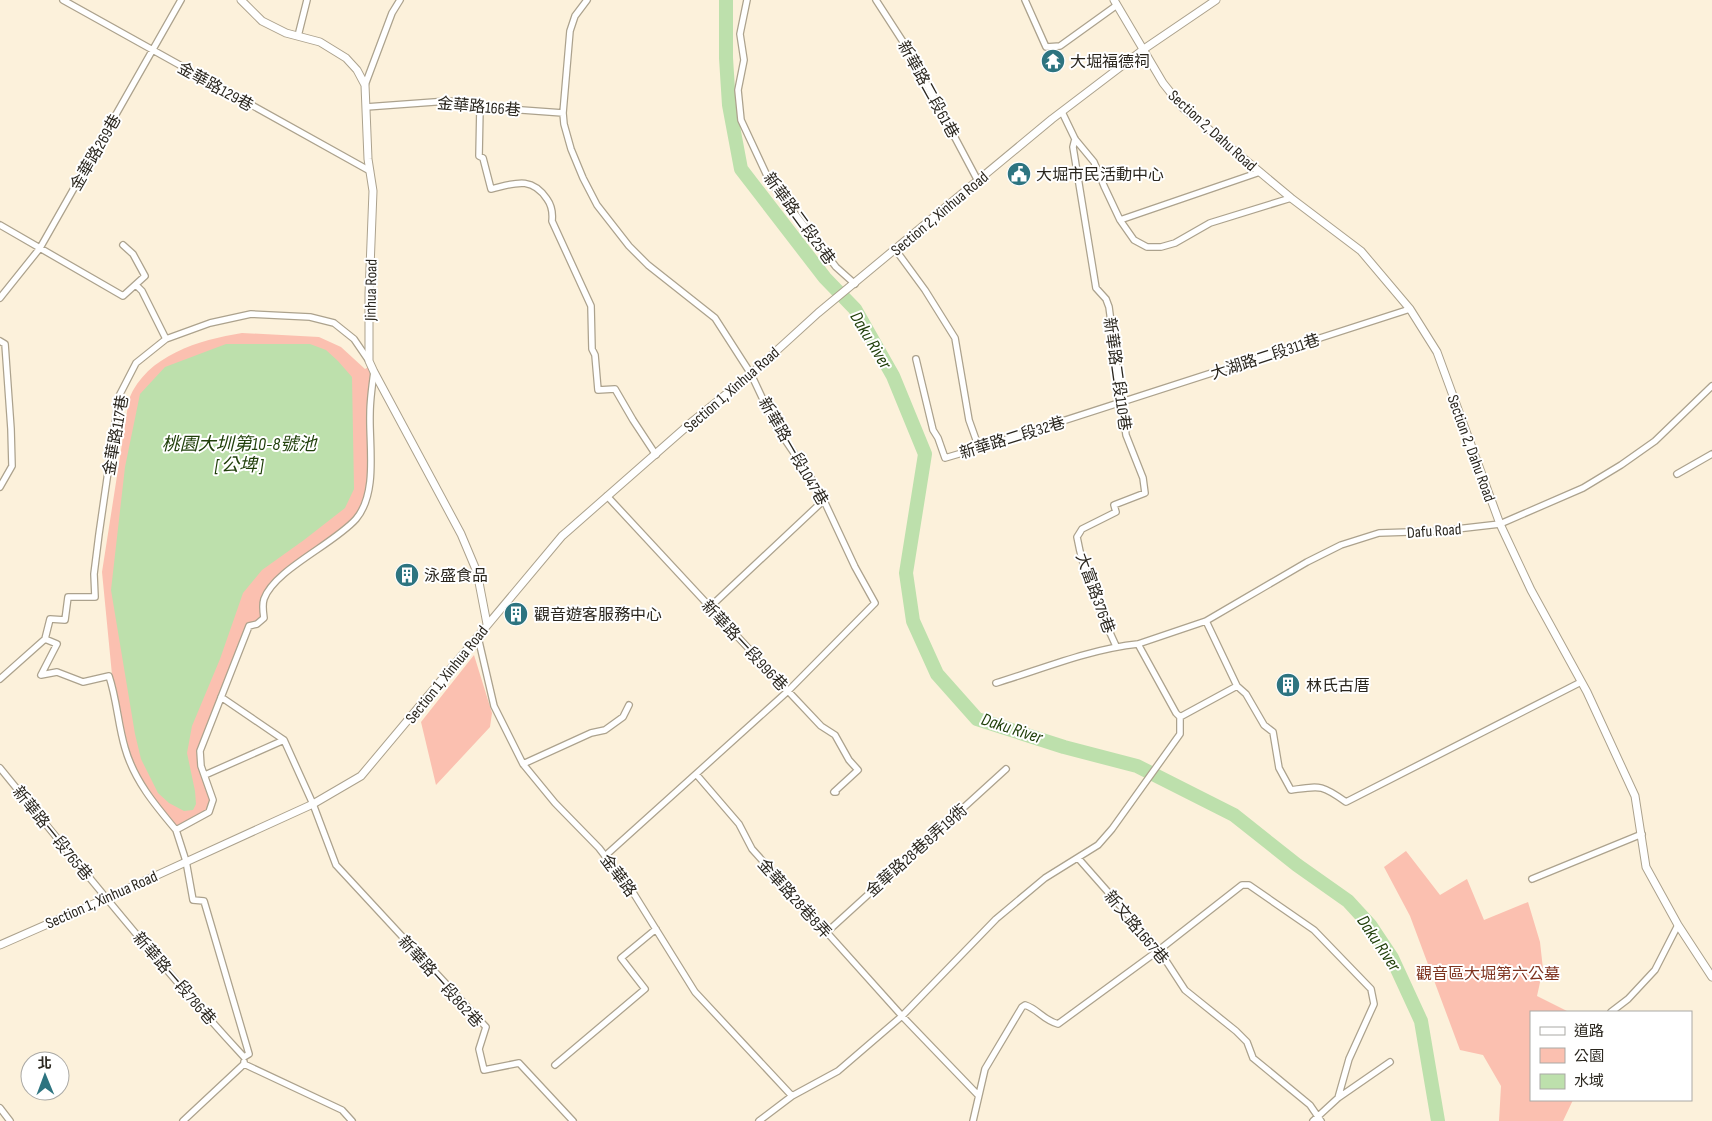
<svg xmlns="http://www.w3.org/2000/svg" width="1712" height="1121" viewBox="0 0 1712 1121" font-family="'Sofia Sans Condensed','Noto Sans TC',sans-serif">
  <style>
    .green { fill: #fbc0b0 }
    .water { fill: #bde0ac }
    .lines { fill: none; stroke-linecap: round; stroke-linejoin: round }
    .river { stroke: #bde0ac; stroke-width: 14 }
    .minor-casing { stroke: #aca28d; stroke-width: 8 }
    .tertiary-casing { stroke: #aca28d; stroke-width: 9 }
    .minor { stroke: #fff; stroke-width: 5.5 }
    .tertiary { stroke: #fff; stroke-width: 7 }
    .labels { text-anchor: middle; stroke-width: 4; stroke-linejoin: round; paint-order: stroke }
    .poi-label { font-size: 16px; fill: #2b271f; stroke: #fff; text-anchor: start }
    .street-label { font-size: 16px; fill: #2b271f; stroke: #fff }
    .park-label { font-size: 16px; fill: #7e331f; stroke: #fff }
    .water-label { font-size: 18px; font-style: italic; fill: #21400b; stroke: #fff }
  </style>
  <rect width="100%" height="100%" fill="#fcf1db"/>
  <path class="green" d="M242 333 319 337 341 347 365 369 370 366 372 377 370 474 367 495 355 518 280 576 263 599V618L248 626 199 751 211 806 208 816 176 831 143 786 126 747 113 685 102 572 129 399C147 355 199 340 242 333Z
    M474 655 492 713 490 727 436 785 421 722Z
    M1406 851 1440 895 1467 879 1484 920 1528 902 1540 942 1543 969 1537 996 1569 1012H1531V1100H1573L1563 1121H1499L1501 1086 1483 1055 1460 1050 1410 916 1384 867Z"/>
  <path class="water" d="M226 344H310L326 350 338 361 352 377 354 489 345 508 304 540 262 570 243 593 220 659 192 726 187 753 195 791 196 804 193 810 184 811 169 803 158 793 141 759 135 734 111 590 125 467 140 394 165 367Z"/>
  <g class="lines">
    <path class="river" d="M726 0V58L729 105 741 169 825 278 855 309 893 376 925 454 906 573 913 621 937 674 977 719 1064 747 1137 766 1234 815 1297 865 1348 901 1370 925 1392 958 1421 1021 1438 1121"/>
    <g class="minor-casing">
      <path id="minor" d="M63 0 370 171
        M587 0 575 16 570 31 563 113 564 124 571 149 583 178 597 205 629 246 648 265 715 318 751 374 775 425 819 490 855 567 875 603 788 691 605 856
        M747 0 740 34 744 60 738 90 741 120 769 180 836 267 855 284
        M876 0 909 51 978 181
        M1025 0 1046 47 1060 46 1117 5
        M298 36 307 0
        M365 85 392 13 400 0
        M366 107 448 101 463 102 480 107 563 113
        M480 107 479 156 483 158 491 189C513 184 531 175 547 199 552 206 553 212 552 221L591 306 592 349 595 355 598 390 615 389 633 420 656 455
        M1062 112 1075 139 1094 162 1104 186 1120 220 1134 240 1147 247H1161L1175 243 1210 223 1291 198
        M1075 139 1073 147 1096 288 1106 299 1109 307 1126 435 1143 478 1145 493 1114 505 1116 512 1082 529 1077 537C1084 576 1100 611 1116 646
        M1120 220 1260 172
        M0 225 123 296 145 276 133 254 123 245
        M895 249 925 290 955 338 969 420 979 448
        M136 285 142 291 166 339
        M0 298 40 248 181 0
        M0 341 5 344 11 429 12 466 0 487
        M916 359 933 430 938 438 945 458 979 448 1410 309
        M1677 474 1712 454
        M607 496 788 691 821 726 835 735 849 760 858 770 834 792H836
        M710 607 824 500
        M478 637 494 706 523 764 555 803 599 848 634 894 695 992 792 1096
        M45 639 50 619 65 620 68 597H95L94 574 99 534 119 396 136 363 166 339 210 323 251 314 310 317 334 323 354 339 369 361
        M1138 644 1206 621 1307 562 1341 545 1379 533 1439 531 1500 524 1583 488 1621 465 1655 441 1712 386
        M0 679 45 639 57 644 41 675 57 672 83 682 109 676C117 700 118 725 125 748 134 780 155 805 176 830
        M1237 686 1246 694 1264 725 1273 732 1279 768 1291 790C1320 786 1321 784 1346 802L1581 682
        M221 697 284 740 313 804 336 865 486 1027 479 1049 484 1070 519 1063 573 1121
        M1180 717 1237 686 1206 621
        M523 764 591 733 605 730 623 717 629 705
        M0 768C80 866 159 965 244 1057
        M696 774 739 824 752 849 902 1016 978 1095
        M205 775 284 740
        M1078 858 1159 950 1185 990 1236 1031 1247 1042 1253 1058 1310 1105 1321 1121
        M1532 879 1642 834
        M827 932 1006 769
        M1611 1012 1628 999 1655 970 1678 925
        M244 1057 249 1054 204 901 193 900 186 861 176 830 209 812 213 800 201 766 200 751 249 626 257 624 264 618C263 611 262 605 264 599 274 570 334 544 356 519 378 493 369 446 370 414 370 400 372 386 374 372
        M244 1064 342 1110 352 1121
        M555 1065 645 989 621 958 656 929
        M0 1108 10 1121
        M183 1121 244 1064V1062
        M759 1121 792 1096 838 1071 902 1016 996 919 1045 878 1098 845 1112 829 1180 734V717L1176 713 1138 644C1090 649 1042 669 996 683
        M973 1121 985 1069 1022 1007 1025 1005C1038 1009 1043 1020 1058 1024L1159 950 1242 885H1249L1314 930 1371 989 1374 1004 1349 1059 1338 1098
        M1313 1121 1338 1098 1390 1062"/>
    </g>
    <g class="tertiary-casing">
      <path id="tertiary" d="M241 0 262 21 286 33 320 42 346 58 357 70 365 85 368 159 373 191 369 294V361L374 372 461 534 477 572 487 624
        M1114 0 1163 83 1182 107 1291 198 1361 251 1410 309 1437 352 1500 524 1531 590 1587 692 1635 796 1646 867 1678 925 1712 977
        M0 945 107 898 313 804 361 776 562 536 693 421 751 374 818 313 1052 119 1144 49 1216 0"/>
    </g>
    <use href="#minor" class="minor"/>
    <use href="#tertiary" class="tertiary"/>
  </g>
  <defs>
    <g id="temple-disc" transform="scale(1.25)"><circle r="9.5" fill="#2d7480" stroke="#fff"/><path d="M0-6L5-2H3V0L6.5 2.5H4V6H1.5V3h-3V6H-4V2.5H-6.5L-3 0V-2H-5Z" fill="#fff"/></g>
    <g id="civic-disc" transform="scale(1.25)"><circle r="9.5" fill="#2d7480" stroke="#fff"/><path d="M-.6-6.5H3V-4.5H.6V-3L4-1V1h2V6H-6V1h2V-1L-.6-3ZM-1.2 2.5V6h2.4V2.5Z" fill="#fff"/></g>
    <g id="building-disc" transform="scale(1.25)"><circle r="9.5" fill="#2d7480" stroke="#fff"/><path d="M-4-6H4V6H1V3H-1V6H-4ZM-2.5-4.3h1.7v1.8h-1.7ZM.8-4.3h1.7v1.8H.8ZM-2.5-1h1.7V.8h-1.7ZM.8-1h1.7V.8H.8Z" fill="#fff"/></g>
  </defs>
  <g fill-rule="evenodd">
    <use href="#temple-disc" x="1053" y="61"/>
    <use href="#civic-disc" x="1019" y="174"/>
    <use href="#building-disc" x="407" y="575"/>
    <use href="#building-disc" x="516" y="614"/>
    <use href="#building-disc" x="1288" y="685"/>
  </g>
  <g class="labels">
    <g class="poi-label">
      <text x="1070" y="67">大堀福德祠</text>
      <text x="1036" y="180">大堀市民活動中心</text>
      <text x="424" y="581">泳盛食品</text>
      <text x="534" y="620">觀音遊客服務中心</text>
      <text x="1306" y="691">林氏古厝</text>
    </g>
    <g class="street-label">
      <text transform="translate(216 86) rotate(29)" y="6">金華路129巷</text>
      <text transform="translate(929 89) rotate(61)" y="6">新華路二段61巷</text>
      <text transform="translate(479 106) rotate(5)" y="6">金華路166巷</text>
      <text transform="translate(1213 130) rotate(42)" y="6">Section 2, Dahu Road</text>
      <text transform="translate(95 152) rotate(-60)" y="6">金華路269巷</text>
      <text transform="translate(939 213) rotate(-40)" y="6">Section 2, Xinhua Road</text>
      <text transform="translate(800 218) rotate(54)" y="6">新華路二段25巷</text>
      <text transform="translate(370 290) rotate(-89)" y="6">Jinhua Road</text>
      <text transform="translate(1265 356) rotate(-18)" y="6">大湖路二段311巷</text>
      <text transform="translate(1118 374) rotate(82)" y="6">新華路二段110巷</text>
      <text transform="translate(731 389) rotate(-41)" y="6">Section 1, Xinhua Road</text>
      <text transform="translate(115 435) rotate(-80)" y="6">金華路117巷</text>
      <text transform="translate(1012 437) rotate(-17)" y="6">新華路二段32巷</text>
      <text transform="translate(1472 448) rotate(70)" y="6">Section 2, Dahu Road</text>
      <text transform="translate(794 451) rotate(60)" y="6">新華路一段1047巷</text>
      <text transform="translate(1434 530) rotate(-4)" y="6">Dafu Road</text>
      <text transform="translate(1096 593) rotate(70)" y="6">大富路376巷</text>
      <text transform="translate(745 645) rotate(47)" y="6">新華路一段996巷</text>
      <text transform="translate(446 674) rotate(-51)" y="6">Section 1, Xinhua Road</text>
      <text transform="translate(53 833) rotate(51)" y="6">新華路一段765巷</text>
      <text transform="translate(916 850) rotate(-42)" y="6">金華路28巷8弄19衖</text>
      <text transform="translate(619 875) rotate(53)" y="6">金華路</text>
      <text transform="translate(795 898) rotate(48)" y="6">金華路28巷8弄</text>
      <text transform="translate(101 899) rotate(-24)" y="6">Section 1, Xinhua Road</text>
      <text transform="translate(1137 927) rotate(50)" y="6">新文路1667巷</text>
      <text transform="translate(175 978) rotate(49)" y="6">新華路一段786巷</text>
      <text transform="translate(441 981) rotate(48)" y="6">新華路一段862巷</text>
    </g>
    <g class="park-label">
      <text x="1488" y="979">觀音區大堀第六公墓</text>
    </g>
    <g class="water-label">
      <text transform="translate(871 340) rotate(59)" y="6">Daku River</text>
      <text x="239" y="450">桃園大圳第10-8號池<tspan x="239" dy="21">[ 公埤 ]</tspan></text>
      <text transform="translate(1012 728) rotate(18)" y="6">Daku River</text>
      <text transform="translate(1379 943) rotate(56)" y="6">Daku River</text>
    </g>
  </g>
  <rect x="1530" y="1011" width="162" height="90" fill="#ffffff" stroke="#aaa9a5"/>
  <rect x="1540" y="1027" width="25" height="8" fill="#ffffff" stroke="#aaa9a5"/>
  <text x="1574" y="1036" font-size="15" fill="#2b271f">道路</text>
  <rect x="1540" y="1048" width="25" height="15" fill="#fbc0b0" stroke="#aaa9a5"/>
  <text x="1574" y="1061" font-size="15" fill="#2b271f">公園</text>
  <rect x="1540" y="1074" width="25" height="15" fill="#bde0ac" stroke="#aaa9a5"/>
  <text x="1574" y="1086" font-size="15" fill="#2b271f">水域</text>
  <g transform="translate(45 1076) rotate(359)"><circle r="24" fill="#ffffff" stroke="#aaa9a5"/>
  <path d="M0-4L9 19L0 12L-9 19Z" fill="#2d7480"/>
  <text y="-8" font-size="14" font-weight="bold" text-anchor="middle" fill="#2b271f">北</text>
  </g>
</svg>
